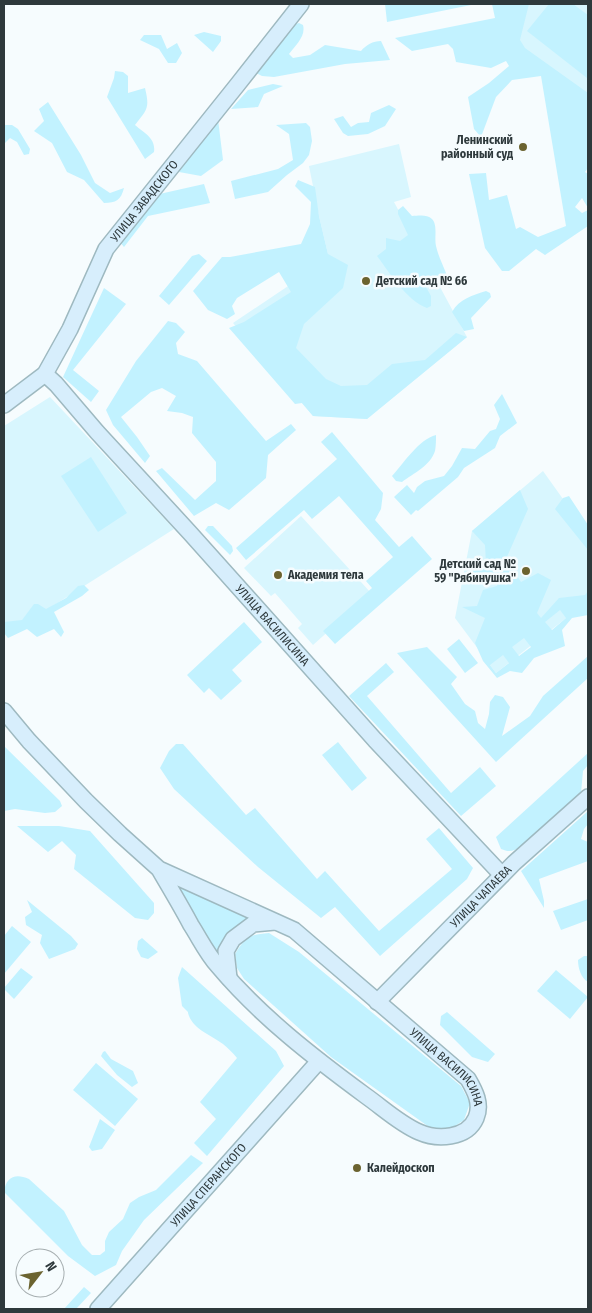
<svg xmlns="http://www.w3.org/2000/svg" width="592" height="1313" viewBox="0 0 592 1313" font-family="'Fira Sans Condensed',sans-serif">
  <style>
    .built { fill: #d8f6fe }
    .green { fill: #c2f2ff; fill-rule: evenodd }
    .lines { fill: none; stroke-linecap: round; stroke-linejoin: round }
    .secondary-casing { stroke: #9eb9c0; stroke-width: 18 }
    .secondary { stroke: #d7eefc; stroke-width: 15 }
    .poi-dot { fill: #6b6330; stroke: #f6fcfe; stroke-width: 2 }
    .labels { text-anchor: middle; stroke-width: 5; stroke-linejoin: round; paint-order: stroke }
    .poi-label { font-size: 12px; font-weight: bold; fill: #2e393c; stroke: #f6fcfe; text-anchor: start }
    .street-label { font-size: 12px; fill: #2e393c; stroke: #f6fcfe }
  </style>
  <rect width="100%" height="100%" fill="#f6fcfe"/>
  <path class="built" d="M517 4H588V104L509 41Z
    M399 144 411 197 394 202 467 337 367 419 313 416 233 323 309 272 328 254 319 216 309 166Z
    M50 397 174 529 10 633 4 624V426Z
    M543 471 588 534V601L496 673 455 618 472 531Z
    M301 516 371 593 313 645 298 628 302 624 275 593 271 596 244 568Z"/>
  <path class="green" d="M385 4H476L387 22Z
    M492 4H529L520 40 525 48 588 93V168L585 172 588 174V208L582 198 575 207 582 213 588 210V226L545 255 536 249 509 271H502L485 248 469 174 486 173 489 200 507 195 516 229 520 227 538 237 566 226 541 76 512 80 496 97 481 137 474 129 468 97 489 83 509 66 506 61 491 68 456 62 453 49 448 44 412 51 395 38 495 18Z
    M549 4H573L588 15 587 78 527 31Z
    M299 23 303 25C306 36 296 45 289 54L293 58 310 55 325 45 361 51C366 45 373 41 381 41L390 60 345 64 274 77 262 76 252 71 286 27Z
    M204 32 221 36V41L213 52 194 35Z
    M144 35H161L167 49 177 43 182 53 176 63H168L159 49 140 40Z
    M115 71 123 72 128 76V93L145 88C150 109 147 109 135 125 144 133 156 138 154 152L145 159 107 97 114 78Z
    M273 84 283 86 264 94 258 107 231 109 248 90Z
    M48 102 81 155 95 183 110 193 124 188C121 200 116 203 104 203L84 180 67 172 52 143 34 131 44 121 39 109Z
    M389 105 396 109 385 126 368 134 348 136 343 133 334 119 343 116 351 127 358 123 369 122 371 113Z
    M218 119 223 160 201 176 179 172 200 140Z
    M306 123 310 127 312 141 309 155 303 163 287 175 268 192 235 199 231 181 278 169 293 160 289 134 276 125Z
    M4 125H12L18 129 30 149 29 154 24 155 17 142 10 138 4 144Z
    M298 180 315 187 319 216 328 254 348 265 343 288 304 324 296 348 326 379 341 386 367 385 392 364 425 360 456 333 467 337 367 419 313 416 302 403 295 404 229 328 244 322 291 292 279 272 237 298 232 306 235 314 227 319 208 310 193 291 222 257H230L301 244 310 224 311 202 295 186Z
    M204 184 210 203 148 216 124 247 118 240 155 195Z
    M403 206 412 216C418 216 427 214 432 219 438 225 434 238 436 246 439 260 448 273 450 288L432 279 422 280 431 296V306L427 308C406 300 390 273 377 256L386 249V238L400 241 408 235 398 214V210Z
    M199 254 207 261 169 305 159 296 192 256Z
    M104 288 126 304 73 370 99 391 91 402 63 377Z
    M486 291 490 293 491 297 471 318 474 329 464 331 452 312C459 299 473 295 486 291Z
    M168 321 176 323 185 332 176 343 178 354 197 361 266 441 291 424 296 430 268 455 266 478 229 510 216 503 194 516 156 471 162 468 195 500 216 481V462L192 433 193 417 182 413 167 411 176 396 162 388 151 392 121 417 137 437 150 456 145 463 113 425 106 410 136 361Z
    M502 394 517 423 500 436 495 448 464 468 458 477 418 511 416 510 411 515 394 497 407 485 414 493 417 487 425 481 444 476 452 466 462 448 475 449 490 431 496 429 500 419 494 405Z
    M332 432 383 493 381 509 375 520 399 547 412 536 432 559 335 644 323 631 372 588 366 581 393 557 339 496 312 519 304 510 246 560 236 548 337 459 321 442Z
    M436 435C436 440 436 446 435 451 430 466 414 473 402 482L396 481 392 476C404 463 419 439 436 435Z
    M91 457 127 513 98 532 61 476Z
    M520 490 528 509 506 559 521 582 538 573 551 580 537 613 541 618 559 598 585 595 588 591V615L572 618 562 630 565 646 534 658 522 673 510 671 497 678 483 661 475 643 485 618 462 607 477 606 483 590 497 586 499 580 491 572 470 573 486 564 485 545 472 531ZM560 610 566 618 552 630 545 622ZM524 638 531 647 519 656 512 647ZM503 655 509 663 496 673 490 665Z
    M569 496 588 525V550L555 509 563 498Z
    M208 526H213L232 546 233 551 230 555 205 530Z
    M84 585 89 590 82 596 54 612 64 632 61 637 54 629 37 637 27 629 8 638 4 633V622L22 620 34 604H38L46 609 66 598 78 586Z
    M244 622 262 642 232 670 242 681 221 700 209 688 204 693 187 675Z
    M459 639 478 663 465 673 447 649Z
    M427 647 457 677 451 684 465 704 475 711 478 723 485 729 489 714 490 702 495 695 503 697 510 707 502 736 530 716 543 696 588 656V678L496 762 397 653Z
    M386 663 394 672 367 696 451 793 480 767 496 786 461 816 349 696Z
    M338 742 367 778 352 791 322 755Z
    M176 744H183L246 815 255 808 317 879 325 871 379 931 452 869 426 839 439 828 473 868 467 879 380 956 335 907 321 918 258 867 174 789 160 768 169 751Z
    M4 746 60 801 62 806 55 812 45 813 15 809 4 811Z
    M588 753V765L583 771 581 793 520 847C513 852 508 852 501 849L496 837Z
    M588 811V824L584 829 581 839 588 842V861L539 879 544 901V908L521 871Z
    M17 826H59L90 831 154 903V913L148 920 135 918 74 869 76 855 62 841 48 852Z
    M185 887 250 918C233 929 226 933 218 952L206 939 180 890Z
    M588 899V920L561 930 553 911Z
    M27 900 71 936 78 944 75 949 49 959 40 943 42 935 26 925 25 917 32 912Z
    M12 926 31 942 4 974V936Z
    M269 933 299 952 461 1086 470 1103 464 1120 449 1130 429 1127 331 1057 244 979 237 968 235 954C246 936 249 935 269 933Z
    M142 938 158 952 148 959 141 957 137 949 138 941Z
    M584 956H588V982C581 978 578 968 578 960Z
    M182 967 276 1051 284 1066 207 1156 194 1143 216 1119 200 1102 237 1058C233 1053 228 1048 223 1044 211 1035 192 1029 188 1013V1012L182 1006 178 978Z
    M21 968 33 977 14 999 4 989V988Z
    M556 970 588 997 570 1019 537 991Z
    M447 1012 495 1054 488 1062 472 1057 440 1025 441 1016Z
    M105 1051 111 1059 133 1071 138 1083 132 1087 117 1075 101 1056 103 1052Z
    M96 1063 138 1099 115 1126 73 1090Z
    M100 1119 115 1130 102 1149 92 1151 89 1147Z
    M191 1155 203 1163 144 1220 122 1251 116 1265 95 1276 68 1256 4 1192C6 1177 15 1173 29 1179L64 1211 82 1245 92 1255H100L105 1251V1241L109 1232 123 1219 130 1203 139 1197 156 1190Z
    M84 1287 91 1293 76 1309H64Z"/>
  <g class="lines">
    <g class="secondary-casing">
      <g id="secondary">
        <path id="s1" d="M45 374 56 384 97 432 190 533 375 740 502 875"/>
        <path id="s2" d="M4 405 45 374 70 329 106 249 238 84 301 4"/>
        <path id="s3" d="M4 711 29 741 86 801 120 834 159 869 294 930 468 1079C475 1091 482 1104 476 1118 467 1139 437 1140 419 1132 400 1124 383 1108 366 1096 313 1057 260 1016 218 966 207 954 200 939 191 925 181 906 170 888 159 869"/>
        <path d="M229 978 226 951 233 939 253 924 275 922"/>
        <path id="s4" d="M377 1002 514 863 588 797"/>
        <path id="s5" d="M98 1309 319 1061"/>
      </g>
    </g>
    <use href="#secondary" class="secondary"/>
  </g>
  <g class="poi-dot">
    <circle cx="523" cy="147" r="5"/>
    <circle cx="366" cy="281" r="5"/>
    <circle cx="526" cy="571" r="5"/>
    <circle cx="278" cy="575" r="5"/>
    <circle cx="357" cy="1168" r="5"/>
  </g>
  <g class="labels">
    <g class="poi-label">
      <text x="513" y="144" text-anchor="end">Ленинский<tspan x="513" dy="14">районный суд</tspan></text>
      <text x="376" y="285">Детский сад № 66</text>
      <text x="516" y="568" text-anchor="end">Детский сад №<tspan x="516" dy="14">59 "Рябинушка"</tspan></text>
      <text x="288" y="579">Академия тела</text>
      <text x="367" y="1172">Калейдоскоп</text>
    </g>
    <g class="street-label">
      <text dy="4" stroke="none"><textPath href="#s2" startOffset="252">УЛИЦА ЗАВАДСКОГО</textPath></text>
      <text dy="4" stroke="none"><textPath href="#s1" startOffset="339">УЛИЦА ВАСИЛИСИНА</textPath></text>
      <text dy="4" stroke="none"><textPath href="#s4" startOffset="148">УЛИЦА ЧАПАЕВА</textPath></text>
      <text dy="4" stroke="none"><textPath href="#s3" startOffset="576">УЛИЦА ВАСИЛИСИНА</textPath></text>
      <text dy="4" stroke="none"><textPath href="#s5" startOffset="166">УЛИЦА СПЕРАНСКОГО</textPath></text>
    </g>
  </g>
  <rect width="592" height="1313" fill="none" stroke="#2e393c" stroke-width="10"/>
  <g transform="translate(40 1273) rotate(59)"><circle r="24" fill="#f6fcfe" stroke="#a6aeb0"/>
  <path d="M0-4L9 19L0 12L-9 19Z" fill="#6b6330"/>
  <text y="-8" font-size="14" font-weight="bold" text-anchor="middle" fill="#2e393c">N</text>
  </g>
</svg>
